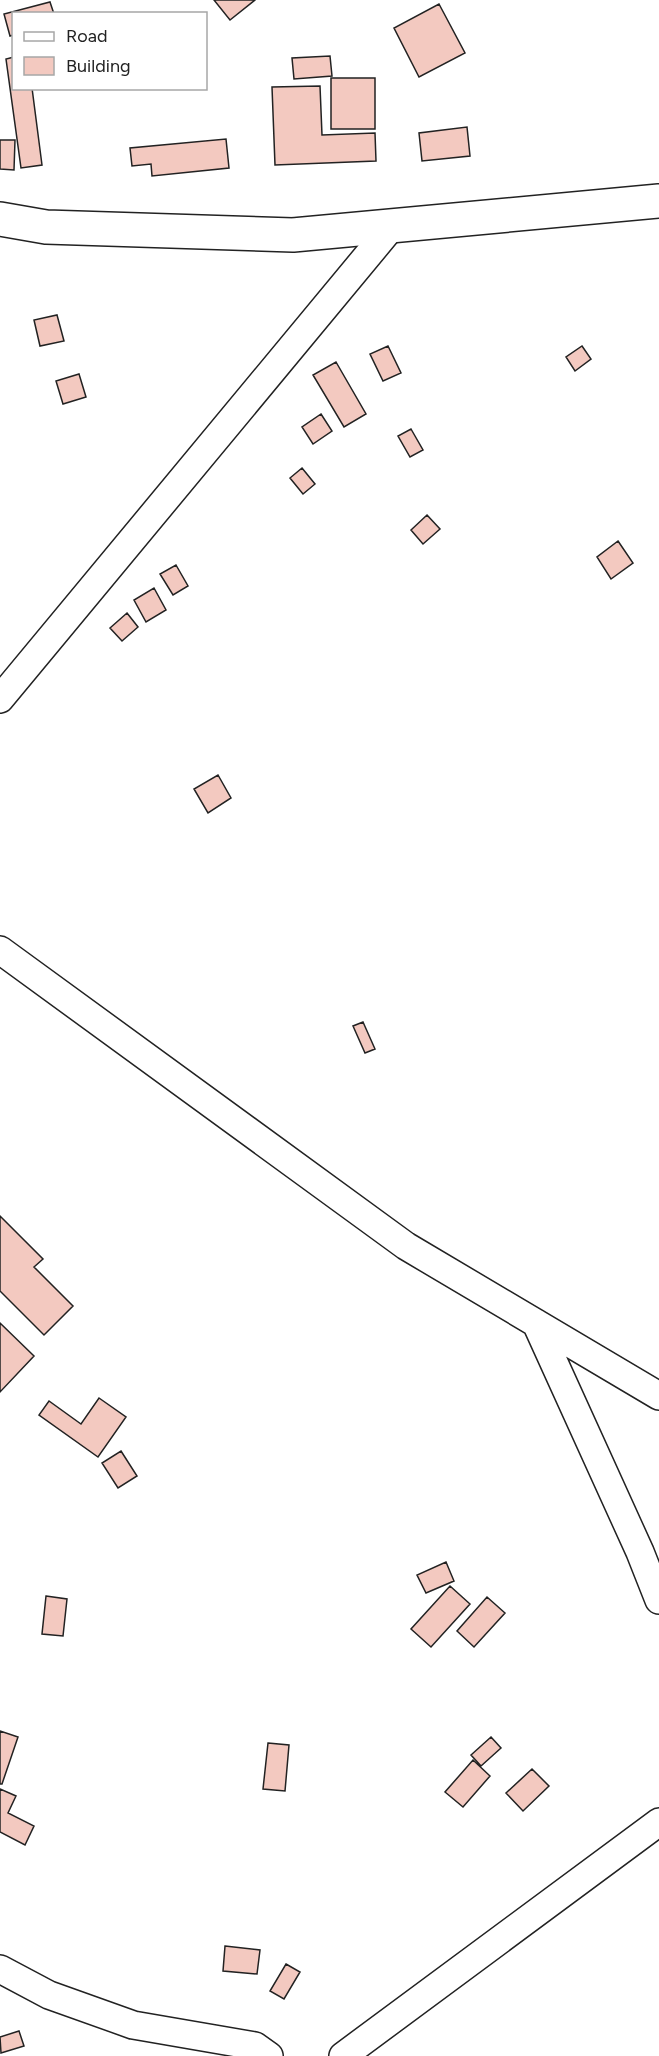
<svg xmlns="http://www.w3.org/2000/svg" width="659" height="2056" viewBox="0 0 659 2056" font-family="Figtree,sans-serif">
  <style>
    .building { fill: #f3c9c0; stroke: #222; stroke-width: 1.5 }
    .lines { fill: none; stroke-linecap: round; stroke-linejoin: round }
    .street-casing { stroke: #222; stroke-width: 30 }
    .secondary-casing { stroke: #222; stroke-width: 36 }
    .street { stroke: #fff; stroke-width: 27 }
    .secondary { stroke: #fff; stroke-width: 33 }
  </style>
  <rect width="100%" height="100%" fill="#fff"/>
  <path class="building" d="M214 0H255L230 20Z
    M50 2 54 14H14V35L10 36 4 14Z
    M439 4 465 53 419 77 394 28Z
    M330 56 332 76 294 79 292 58Z
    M14 57V88H32L42 165 21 168 6 59Z
    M331 78H375V129H331Z
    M320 86 322 135 375 133 376 161 275 165 272 87Z
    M467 127 470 156 422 161 419 133Z
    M226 139 229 168 152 176 151 164 132 166 130 148Z
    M0 140H15L14 170 0 169Z
    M57 315 64 341 40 346 34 320Z
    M388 346 401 373 383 381 370 354Z
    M582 346 591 359 575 371 566 357Z
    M336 362 366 414 344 427 313 375Z
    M79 374 86 397 63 404 56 381Z
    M321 414 332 431 313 444 302 427Z
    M411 429 423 450 410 457 398 436Z
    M302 468 315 484 303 494 290 478Z
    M427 515 440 529 423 544 411 530Z
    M618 541 633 563 611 579 597 557Z
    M176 565 188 586 173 595 160 574Z
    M154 588 166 610 146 622 134 600Z
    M127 613 138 627 122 641 110 628Z
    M218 775 231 798 208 813 194 789Z
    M363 1022 375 1049 365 1053 353 1026Z
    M0 1216 43 1259 34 1267 73 1306 44 1335 0 1291Z
    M0 1323 34 1356 0 1392Z
    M99 1398 126 1417 98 1457 39 1415 49 1401 81 1424Z
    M121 1451 137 1476 118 1488 102 1463Z
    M446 1562 454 1581 426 1593 417 1575Z
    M450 1586 470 1604 431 1647 411 1629Z
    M46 1596 67 1599 63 1636 42 1634Z
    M487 1597 505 1613 474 1647 457 1631Z
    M0 1731 18 1737 2 1784H0Z
    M491 1737 501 1748 481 1766 471 1755Z
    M268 1743 289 1745 285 1791 263 1789Z
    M473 1760 490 1776 463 1807 445 1792Z
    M532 1769 549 1786 523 1811 506 1793Z
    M0 1789 16 1796 8 1813 34 1826 25 1845 0 1832Z
    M225 1946 260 1950 257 1974 223 1971Z
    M286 1964 300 1972 284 1999 270 1991Z
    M19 2031 24 2046 1 2053 0 2037Z"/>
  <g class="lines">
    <g class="street-casing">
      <path id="street" d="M0 699 393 225
        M0 950 406 1246 659 1396
        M536 1323 640 1552 659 1600
        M0 1969 49 1995 133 2025 255 2046 269 2056
        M343 2056 659 1822"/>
    </g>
    <g class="secondary-casing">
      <path id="secondary" d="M0 219 46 227 293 235 659 201"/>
    </g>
    <use href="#street" class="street"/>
    <use href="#secondary" class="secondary"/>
  </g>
  <rect x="12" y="12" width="195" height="78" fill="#ffffff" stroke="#a7a7a7" stroke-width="1.5"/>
  <rect x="24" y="32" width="30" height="9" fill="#ffffff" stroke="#a7a7a7" stroke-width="1.5"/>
  <text x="66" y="42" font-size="18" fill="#222222">Road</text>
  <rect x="24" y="57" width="30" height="18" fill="#f3c9c0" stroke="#a7a7a7" stroke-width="1.5"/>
  <text x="66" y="72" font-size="18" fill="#222222">Building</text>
</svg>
